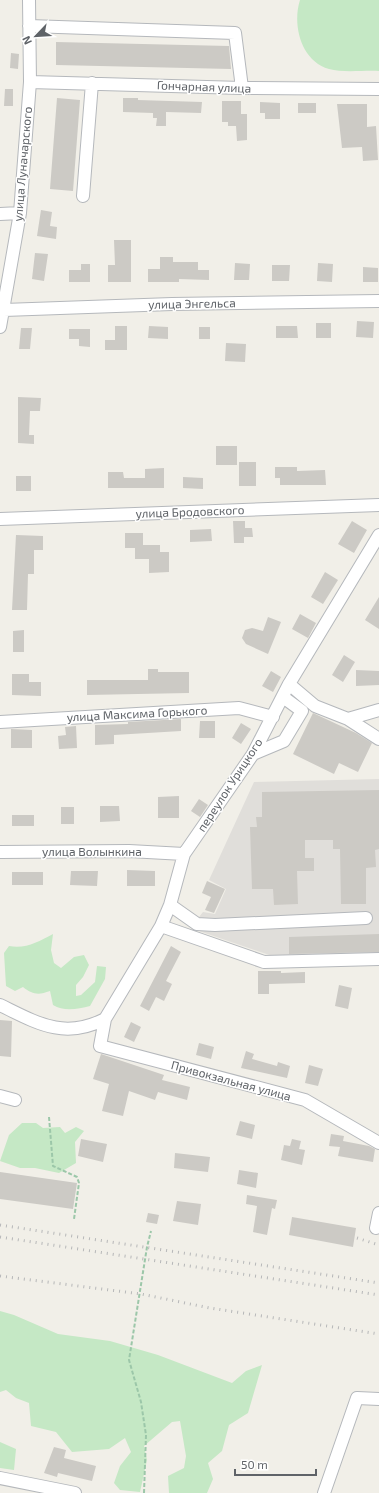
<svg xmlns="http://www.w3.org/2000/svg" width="379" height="1493" viewBox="0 0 379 1493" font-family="'Exo 2',sans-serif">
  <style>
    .industrial { fill: #e0deda }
    .green { fill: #c5e8c5 }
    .building { fill: #cccac5 }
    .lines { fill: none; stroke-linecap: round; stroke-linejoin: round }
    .minor-casing { stroke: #b5b8bc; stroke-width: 14 }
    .path { stroke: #9cc7a9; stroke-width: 2; stroke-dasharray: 4 2; stroke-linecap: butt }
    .minor { stroke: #fff; stroke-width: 12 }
    .rail { stroke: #b6b7b8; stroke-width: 3; stroke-dasharray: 1 5; stroke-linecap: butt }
    .labels { text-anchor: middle; stroke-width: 3; stroke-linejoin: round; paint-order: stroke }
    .street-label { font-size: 12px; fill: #5f6368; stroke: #fff }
  </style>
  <rect width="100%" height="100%" fill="#f1efe8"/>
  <path class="industrial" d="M379 779V956L281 959 196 930 199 917 203 912 215 914 226 889 209 880 254 782Z"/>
  <path class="green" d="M300 0H379V71C365 70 343 73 329 69 301 61 292 25 300 0Z
    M53 934 51 950 54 963 61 968 74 957 84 955 89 965 83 977 76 985V996L81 995 95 982 97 966 106 967 105 979 90 1006C78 1009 64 1012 53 1005L50 991C39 995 33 995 23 987L15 991 6 986 4 953 9 946C26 949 38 942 53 934Z
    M22 1123H36L43 1128 60 1127 65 1133 76 1127 84 1131 75 1142 76 1163 59 1173 35 1168H20L0 1161 9 1135Z
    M0 1311 14 1315 58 1334 110 1341 158 1355 232 1383 246 1371 262 1365 248 1413 229 1425 222 1451 208 1463 213 1479 207 1493H169L168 1476 184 1468 186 1456 180 1421 172 1422 144 1446 147 1460 140 1492 120 1490 114 1483 120 1466 131 1452 125 1438 109 1449 72 1452 56 1432 31 1426 29 1403 16 1398 6 1390 0 1392Z
    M0 1442 16 1449 14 1470 0 1468Z"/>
  <path class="building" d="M56 42 229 46 231 69 56 65Z
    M11 53 19 54 18 69 10 68Z
    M5 89H13V106H4Z
    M57 98 80 100 73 191 50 189Z
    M123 98H138V100L202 102 201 113 166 112V126H156L157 118H153V113L123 112Z
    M222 101H241V114H247V140L237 141 236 126H228V122H222Z
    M260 102 280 103V119H265V113H260Z
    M298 103H316V113H298Z
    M337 104H367V127L376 126 378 160 363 161 362 147 342 148Z
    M41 210 52 212 50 226 57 227 56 239 37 236Z
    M114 240H131V282H108V265H115Z
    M35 253 48 254 44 281 32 279Z
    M160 257H173V262H198V270H209V280L179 279V282H148V269H160Z
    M235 263 250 264 249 280H234Z
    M318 263 333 264 332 282 317 281Z
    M81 264H90V282H69V270H81Z
    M272 265H290L289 281H272Z
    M363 267 378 268V282H363Z
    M357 321 374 322 373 338 356 337Z
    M316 323H331V338H316Z
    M115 326H127V350H105V340H115Z
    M149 326 168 327V339L148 338Z
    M276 326H297L298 338H276Z
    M199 327H210V339H199Z
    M21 328H32L30 349H19Z
    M69 329H90V347L79 346V339H69Z
    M226 343 246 344 245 362 225 361Z
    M18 397 41 398 40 411H30L29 435H34V444L18 443Z
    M216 446H237V465H216Z
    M239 462H256V486H239Z
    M275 467H297V471L325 470 326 485H280V478H275Z
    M164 468V488H108V472H123L124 478H145V469Z
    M16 476H31V491H16Z
    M183 477 203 478V489L183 488Z
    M233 521H245V528H252L253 537H244V543H234Z
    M352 521 367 530 354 553 338 544Z
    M211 529 212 541 190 542V530Z
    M125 533H143V545H160V552H169V572L149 573V559H135V548H125Z
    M16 535 43 536V550H34V574H28L27 610H12Z
    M325 572 338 580 323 604 311 597Z
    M379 597V629L365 620Z
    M300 614 316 623 308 638 292 629Z
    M268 617 281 622 268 654 246 644 242 638 245 630 252 628 263 631Z
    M24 630V652H13V631Z
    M344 655 355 662 343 682 332 675Z
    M148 669H158V672H189V693L87 695V680H148Z
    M356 670 379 671V685L356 686Z
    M271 671 281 677 273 692 262 686Z
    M12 674H29V682H41V696L12 695Z
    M313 713 356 733 372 743 358 772 339 763 334 774 293 754Z
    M181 719V731L114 735V744L95 745V725L128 724V722Z
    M200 721H215V738H199Z
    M241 723 251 729 241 744 232 738Z
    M76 726 77 748 59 749 58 736 66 735 65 727Z
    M11 729 32 730V748H11Z
    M379 790V849L375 850 376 867 366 868V904H341L340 849H333V840H305V858H314V871H297L298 904 274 905 273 889H252L250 827H257L256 817H262V792Z
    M179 796V818H158V797Z
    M199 799 208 805 200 817 191 811Z
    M100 806H119L120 821 100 822Z
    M61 807H74V824H61Z
    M12 815H34V826H12Z
    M127 870 155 871V886H127Z
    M71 871H98L97 886 70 885Z
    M12 872H43V885H12Z
    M207 881 225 889 214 913 205 910 211 897 202 893Z
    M379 934V952L289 954V937Z
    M171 946 181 952 166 981 172 984 164 1001 156 997 149 1011 140 1006Z
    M258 971H281V973L305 972V983L269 984V994H258Z
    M339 985 352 988 348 1009 335 1006Z
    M0 1020 12 1021 11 1057 0 1056Z
    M131 1022 141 1027 134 1042 124 1037Z
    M199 1043 214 1047 211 1059 196 1055Z
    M246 1051 254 1054 252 1059 277 1066 278 1062 290 1066 287 1078 241 1068Z
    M101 1054 164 1075 162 1080 190 1087 187 1100 158 1092 155 1100 129 1091 123 1116 102 1111 109 1084 93 1079Z
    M309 1065 323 1069 318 1086 305 1083Z
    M240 1121 255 1125 252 1139 236 1135Z
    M331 1134 344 1136 343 1141 369 1146 375 1149 373 1162 338 1156 340 1147 329 1146Z
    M81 1139 107 1144 103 1162 78 1156Z
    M292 1139 301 1141 299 1149 305 1150 302 1165 281 1160 284 1145 290 1146Z
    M175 1153 210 1157 208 1172 174 1168Z
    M239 1170 258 1173 256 1188 237 1184Z
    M0 1172 77 1183 73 1209 0 1199Z
    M247 1195 277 1200 275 1209 272 1208 267 1235 253 1232 257 1206 246 1204Z
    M177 1201 201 1204 198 1225 173 1221Z
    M148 1213 159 1215 157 1224 146 1222Z
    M292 1217 356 1228 353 1247 289 1235Z
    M54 1447 66 1450 64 1458 96 1466 92 1481 58 1473 57 1477 44 1473Z"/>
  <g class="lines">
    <g class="minor-casing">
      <path id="minor" d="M29 26 235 33 242 88
        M30 82 242 88 379 89
        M83 196 92 83
        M0 214 20 213
        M4 310 172 304 379 301
        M0 327 20 213 30 82 29 0
        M0 519 379 505
        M379 535 289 684 253 754 184 854 170 905 161 926 105 1019 100 1046 305 1100 379 1143
        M289 684 315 706 348 719 379 710
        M348 719 379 739
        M0 722 239 708 273 717
        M253 754 284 741 302 711 283 697
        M0 852 129 851 184 854
        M170 905 197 924 215 925 366 918
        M161 926 264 962 379 959
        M0 1005C37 1023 64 1040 105 1019
        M0 1096 15 1100
        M376 1228 379 1213
        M0 1478 75 1493
        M324 1493 357 1398 379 1399"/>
    </g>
    <path class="path" d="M49 1117 53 1166 77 1177 79 1183 74 1219
      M144 1493 146 1435 141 1402 129 1360 147 1247 151 1231"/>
    <use href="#minor" class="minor"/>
    <path class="rail" d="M0 1225 379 1283
      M0 1237 379 1295
      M357 1238 379 1245
      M0 1276 141 1294 210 1308 379 1334"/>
  </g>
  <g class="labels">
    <g class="street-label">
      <text transform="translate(204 87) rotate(2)" y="4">Гончарная улица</text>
      <text transform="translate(23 164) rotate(-85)" y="4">улица Луначарского</text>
      <text transform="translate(192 304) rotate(-1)" y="4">улица Энгельса</text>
      <text transform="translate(190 512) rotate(-2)" y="4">улица Бродовского</text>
      <text transform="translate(137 714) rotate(-3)" y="4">улица Максима Горького</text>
      <text transform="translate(230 785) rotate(-57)" y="4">переулок Урицкого</text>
      <text x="92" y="856">улица Волынкина</text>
      <text transform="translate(231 1081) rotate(15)" y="4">Привокзальная улица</text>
    </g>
  </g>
  <g transform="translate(36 36) rotate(245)" stroke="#ffffff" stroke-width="3" paint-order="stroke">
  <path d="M0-3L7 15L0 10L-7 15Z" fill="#5f6368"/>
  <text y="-6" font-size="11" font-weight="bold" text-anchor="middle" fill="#5f6368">N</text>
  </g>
  <path d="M235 1469v6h81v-6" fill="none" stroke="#5f6368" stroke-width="2"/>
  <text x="241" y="1469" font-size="12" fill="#5f6368" stroke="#ffffff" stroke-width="3" paint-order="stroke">50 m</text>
</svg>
